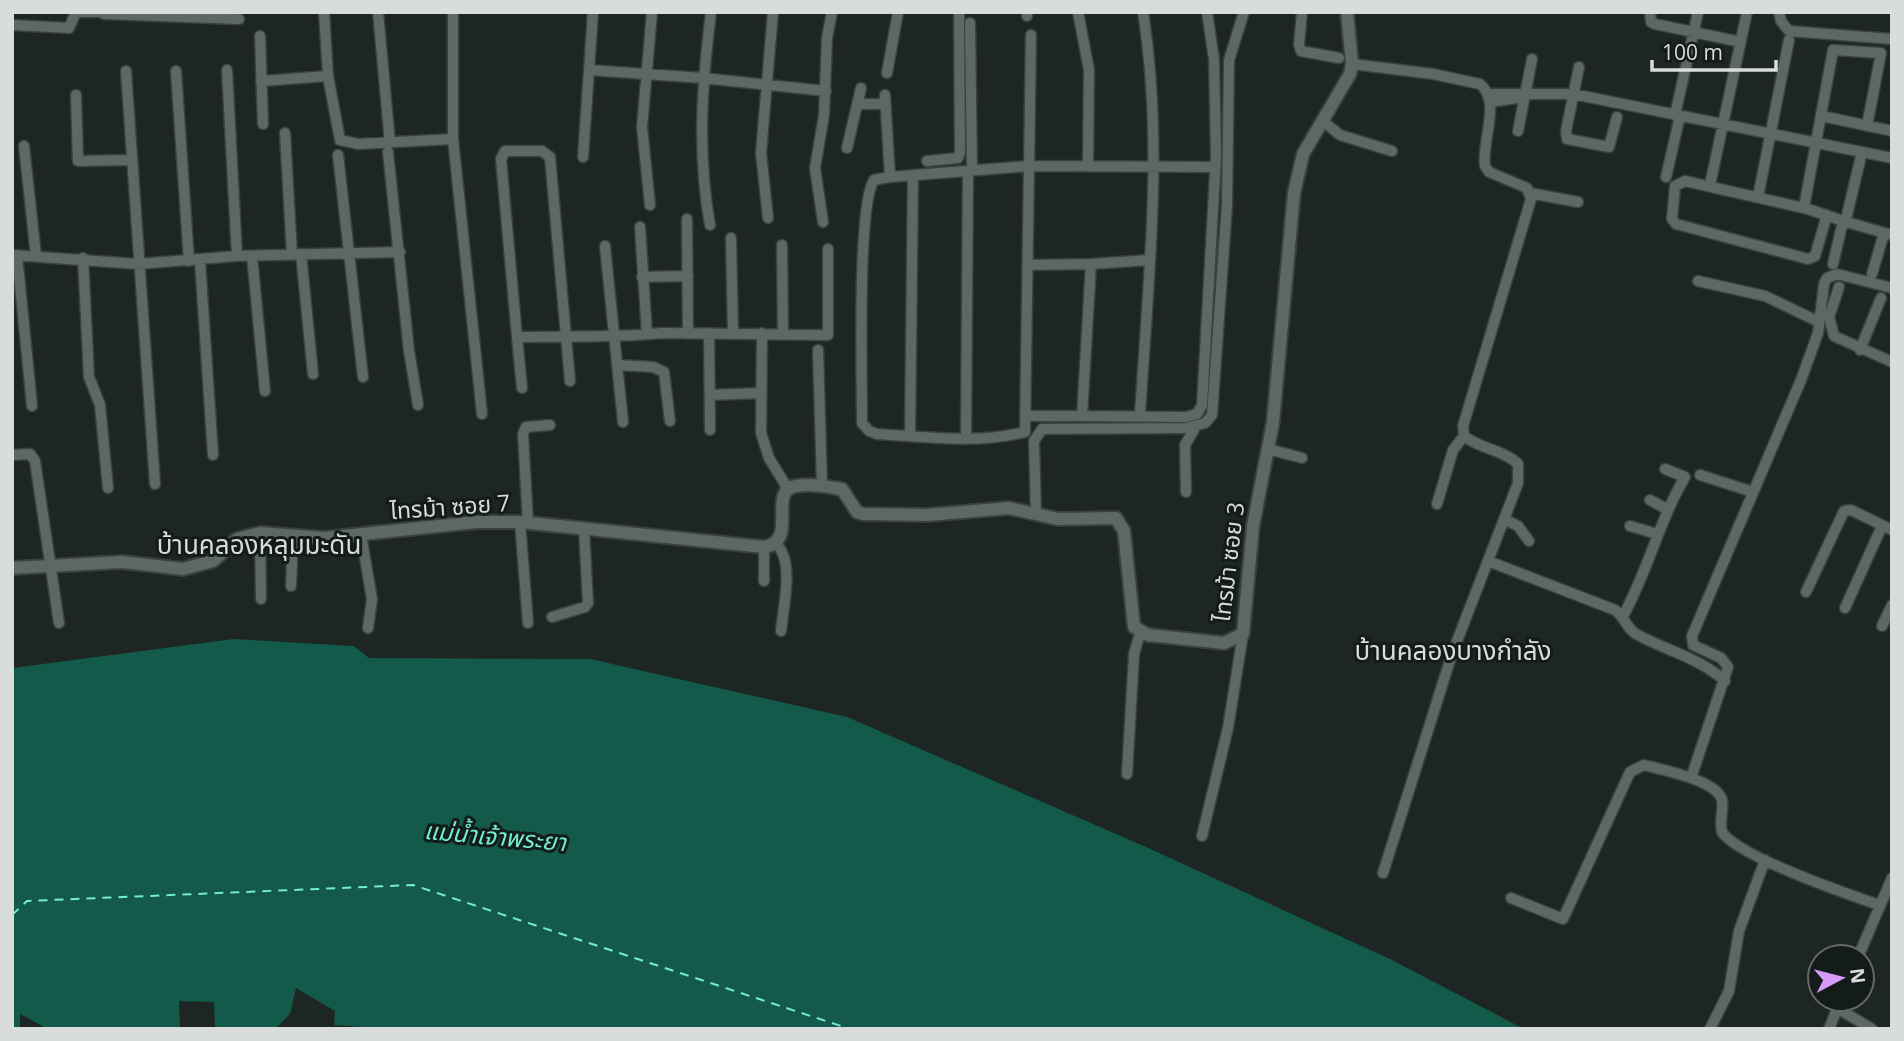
<svg xmlns="http://www.w3.org/2000/svg" width="1904" height="1041" viewBox="0 0 1904 1041" font-family="'Open Sans','Noto Sans Thai',sans-serif">
  <style>
    .water { fill: #135a4a }
    .lines { fill: none; stroke-linecap: round; stroke-linejoin: round }
    .ferry { stroke: #72edce; stroke-width: 2; stroke-dasharray: 9 7; stroke-linecap: butt }
    .minor-casing { stroke: #39403e; stroke-width: 13 }
    .tertiary-casing { stroke: #39403e; stroke-width: 16 }
    .minor { stroke: #5d6763; stroke-width: 10 }
    .tertiary { stroke: #5d6763; stroke-width: 12 }
    .labels { text-anchor: middle; stroke-width: 6; stroke-linejoin: round; paint-order: stroke }
    .street-label { font-size: 23px; fill: #d8dddb; stroke: #141c1a }
    .water-label { font-size: 24px; font-style: italic; fill: #72edce; stroke: #141c1a }
    .quarter-label { font-size: 26px; fill: #d8dddb; stroke: #141c1a }
  </style>
  <rect width="100%" height="100%" fill="#1d2623"/>
  <path class="water" d="M234 639 354 646 369 658 590 659 847 717 1146 847 1390 959 1524 1029H392L334 1025 335 1011 296 988 290 1014 275 1029H215L214 1002 179 1001 180 1029H48L20 1014V1029H12V668Z"/>
  <g class="lines">
    <path class="ferry" d="M12 915 27 901 413 885 850 1029"/>
    <g class="minor-casing">
      <path id="minor" d="M80 12H104
        M324 12 328 76 340 140 358 144 453 139
        M378 12 390 143
        M453 12V139L482 414
        M1078 12 1089 70 1088 166
        M1302 12 1299 45 1301 51 1339 58
        M1650 12 1651 22 1655 24 1741 42
        M1779 12 1781 21 1789 31 1892 39
        M104 14 239 19
        M1027 16V12
        M970 23 972 171
        M12 25 69 28 76 12
        M260 36 263 124
        M1352 64 1433 74 1480 84C1502 102 1481 141 1485 166L1489 172 1527 188 1531 199 1463 426 1464 436C1480 449 1504 450 1518 464V483L1452 654 1383 873
        M1579 67 1566 131 1567 139 1609 147 1617 117
        M227 70 237 256
        M589 70 703 78 826 91
        M126 71 155 484
        M176 71 189 261
        M887 73 898 12
        M261 81 328 76
        M1488 94H1573L1892 158
        M76 95 78 161 130 160
        M885 95 890 177 1029 166 1215 167
        M1490 102 1517 98
        M858 104H885
        M1675 115 1698 12
        M1822 116 1892 131
        M1323 121 1340 135 1392 151
        M1518 131 1532 59
        M285 133 292 255
        M24 146 36 256
        M847 148 861 88
        M388 152 409 351 418 405
        M338 155 363 377
        M583 157 593 12
        M927 161 958 158 960 152 959 12
        M890 177 874 180C857 205 862 382 862 423L869 431 877 434C927 437 976 444 1025 432L1031 35
        M1666 177 1680 116
        M1711 180 1747 12
        M1759 192 1789 40
        M1530 193 1578 202
        M1805 202 1833 50 1881 53 1867 126
        M650 205 642 127 652 12
        M1827 215 1815 256 1808 259 1676 224 1672 219 1675 186 1685 181 1808 209 1843 221
        M1847 215 1862 152
        M768 218 761 153 773 12
        M687 219 688 334
        M823 222 815 168 824 115 827 38 832 12
        M710 225C697 153 702 84 711 12
        M640 227 647 334
        M731 238 733 333
        M782 245 783 333
        M605 246 623 422
        M301 254 313 374
        M12 255 138 264 237 256 400 252
        M17 255 32 406
        M252 256 265 391
        M83 258 89 377 100 405 108 488
        M1149 260 1091 264 1082 416 1186 417 1197 414 1202 405 1216 156 1214 59 1207 12
        M200 261 213 455
        M1833 264 1843 221 1892 235
        M1028 265 1091 264
        M1872 274 1884 233
        M642 277 688 276
        M1698 281 1765 296 1819 322
        M1839 287 1829 317 1834 336 1892 362
        M709 333 710 430
        M762 333 761 433 769 458 788 489
        M517 337 522 388
        M818 350 822 486
        M1860 350 1881 298
        M617 365 653 367 664 372 670 421
        M570 381 550 157 542 151H505L501 159 517 337C565 336 614 338 662 333L828 335V249
        M710 395 760 393
        M1140 415C1148 282 1164 145 1143 12
        M1025 416H1082
        M910 436 913 175
        M966 439 968 171
        M1268 449 1302 458
        M12 455 30 454 35 461 59 623
        M1700 475 1753 492
        M1186 492 1185 445 1196 426
        M1650 500 1667 509
        M1437 504 1453 450 1464 436
        M1036 514 1034 441 1042 429 1185 428 1205 423 1212 415 1227 205 1229 60 1244 12
        M1504 519 1518 526 1529 541
        M520 522 528 623
        M528 523 523 434 526 427 550 425
        M1630 526 1657 534
        M260 533 261 599
        M361 535 372 599 368 628
        M776 544C795 561 783 608 781 631
        M764 547V581
        M1488 561 1615 610C1624 616 1627 629 1636 634 1667 651 1698 657 1725 681
        M291 586 293 535
        M1806 592 1844 511 1851 510 1892 530
        M1845 608 1882 526
        M1623 616C1648 571 1659 521 1685 477L1665 469
        M552 617 585 607 588 603 584 528
        M1882 626 1892 605
        M1127 774 1134 654 1140 633
        M1691 778 1728 667 1721 658 1693 645 1692 636 1801 380 1818 333 1824 284 1827 278 1837 274 1892 288
        M1202 836 1228 728 1243 634
        M1511 898 1563 919 1630 772 1644 765C1662 770 1717 780 1722 800 1724 810 1719 821 1722 832 1739 857 1847 894 1879 905
        M1858 957 1892 878
        M1837 1008 1872 1029
        M1710 1029 1729 991 1739 931 1765 860
        M1829 1029 1841 999"/>
    </g>
    <g class="tertiary-casing">
      <path id="tertiary" d="M12 568 122 562 183 569 213 561 237 539 260 533 324 538 477 522H520L764 547C800 542 766 490 796 486 811 483 828 487 842 489L857 512 863 514 927 515 1009 508 1058 519 1116 518 1124 531 1134 627 1148 635 1224 643 1243 634 1253 526 1273 422 1294 193 1303 154 1350 74 1352 64 1347 12"/>
    </g>
    <use href="#minor" class="minor"/>
    <use href="#tertiary" class="tertiary"/>
  </g>
  <g class="labels">
    <g class="street-label">
      <text transform="translate(450 507) rotate(-4)" y="8">ไทรม้า ซอย 7</text>
      <text transform="translate(1229 562) rotate(-83)" y="8">ไทรม้า ซอย 3</text>
    </g>
    <g class="water-label">
      <text transform="translate(495 837) rotate(5)" y="8">แม่น้ำเจ้าพระยา</text>
    </g>
    <g class="quarter-label">
      <text x="259" y="554">บ้านคลองหลุมมะดัน</text>
      <text x="1453" y="660">บ้านคลองบางกำลัง</text>
    </g>
  </g>
  <rect width="1904" height="1041" fill="none" stroke="#d8dddb" stroke-width="28"/>
  <g transform="translate(1841 978) rotate(83)"><circle r="33" fill="#141c1a" stroke="#626967" stroke-width="2"/>
  <path d="M0-5L12 26L0 18L-12 26Z" fill="#d89af8"/>
  <text y="-10" font-size="19" font-weight="bold" text-anchor="middle" fill="#d8dddb">N</text>
  </g>
  <path d="M1652 60v10h124v-10" fill="none" stroke="#d8dddb" stroke-width="3.5"/>
  <text x="1662" y="60" font-size="21" fill="#d8dddb" stroke="#141c1a" stroke-width="5" paint-order="stroke">100 m</text>
</svg>
